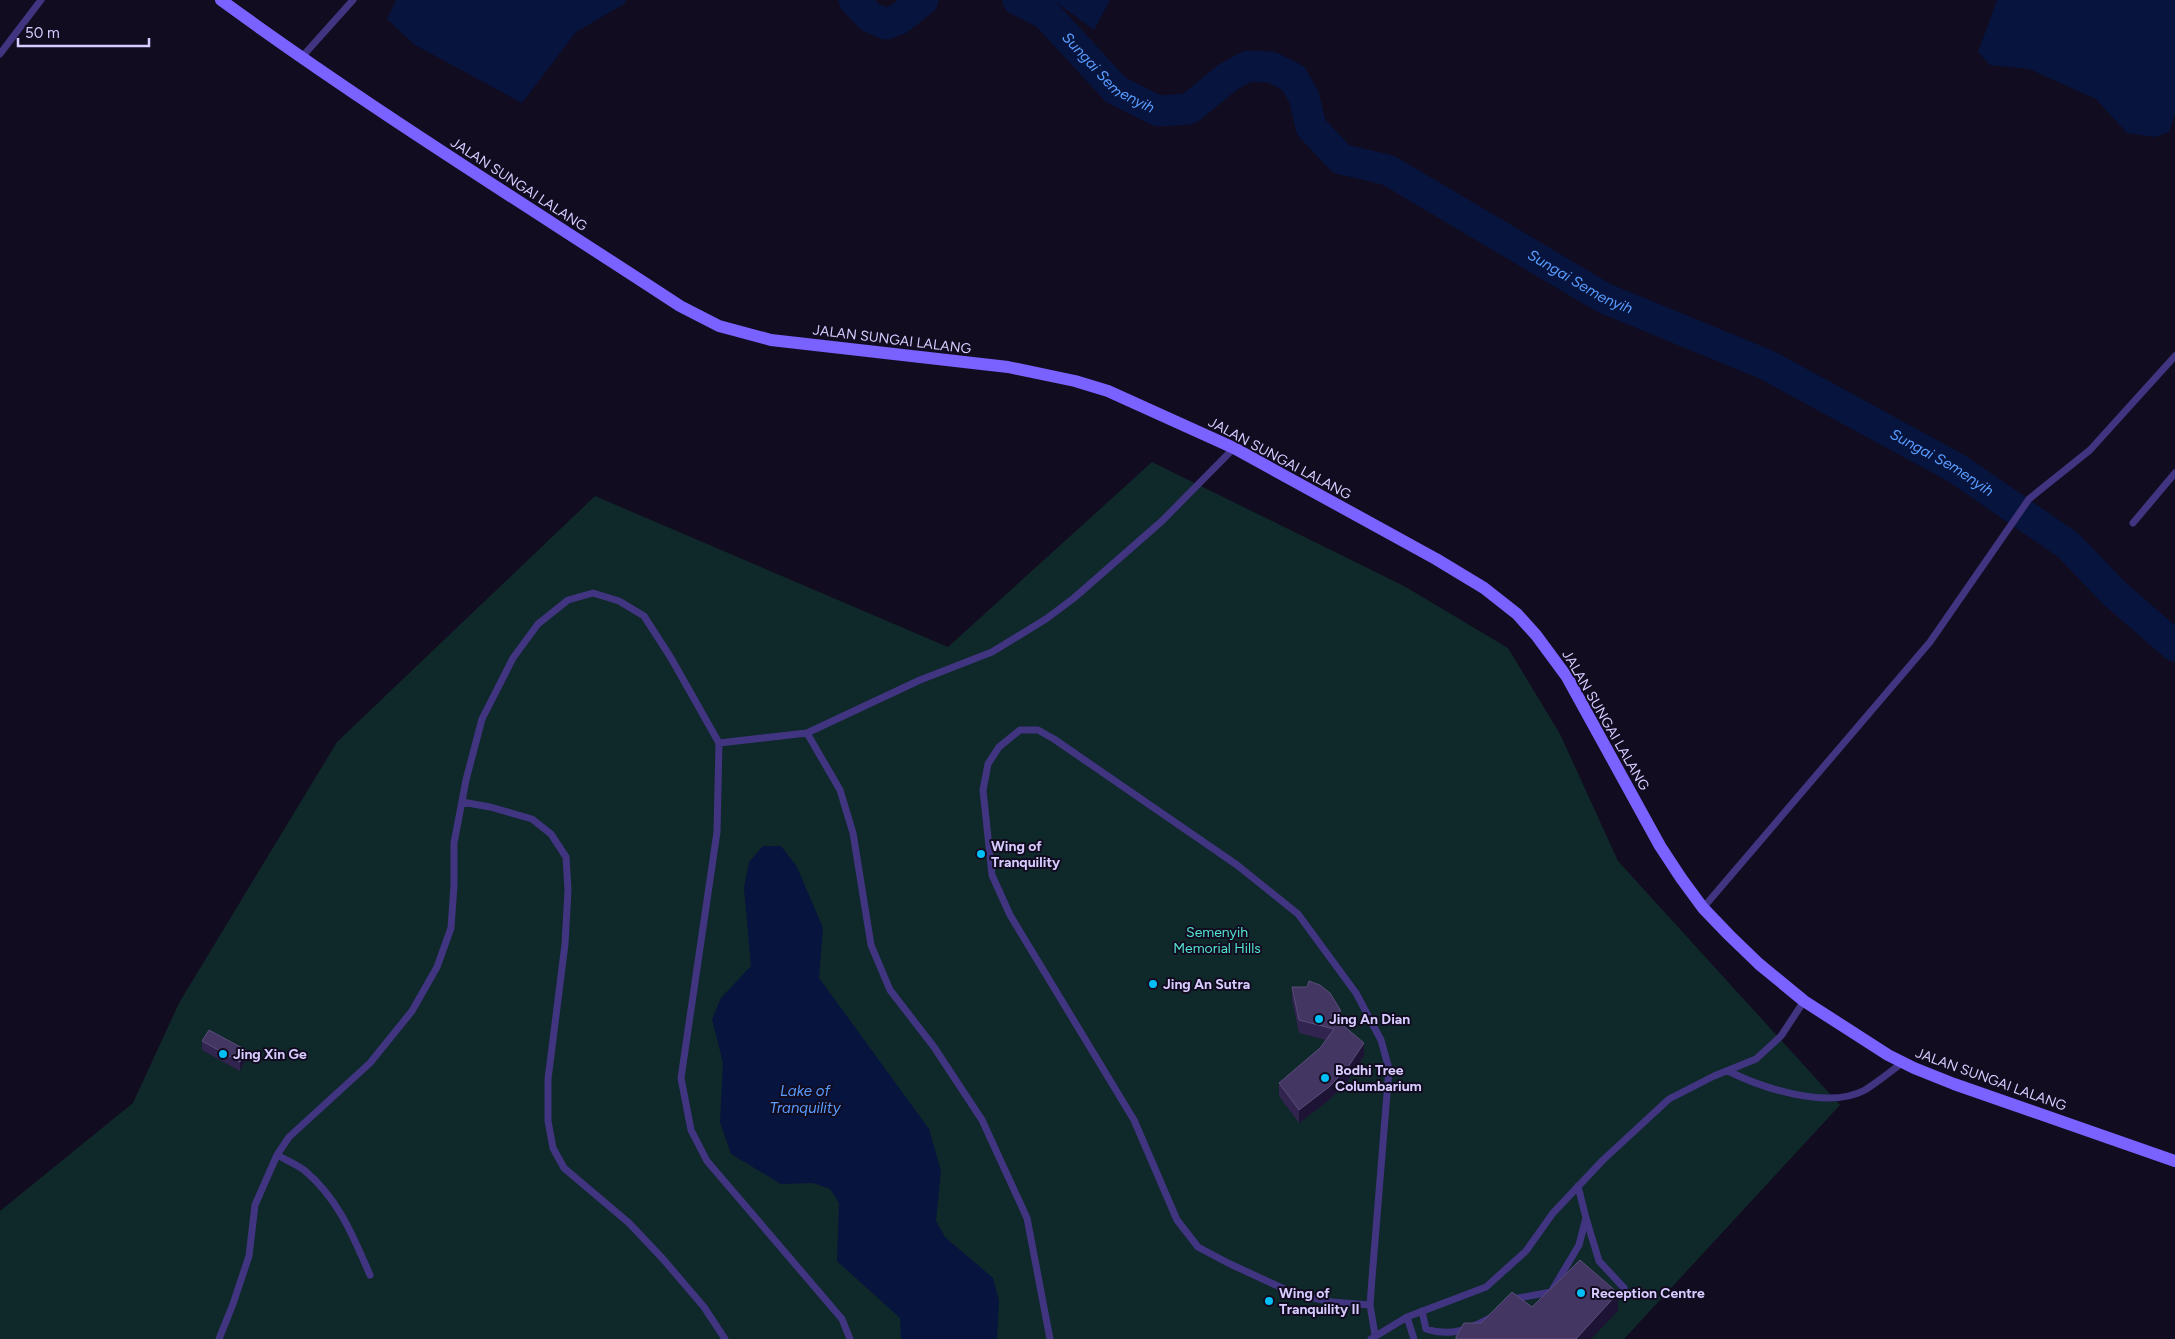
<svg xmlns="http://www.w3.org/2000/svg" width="2175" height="1339" viewBox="0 0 2175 1339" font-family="Figtree,sans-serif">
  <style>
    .green { fill: #0f282a }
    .water { fill: #07143e }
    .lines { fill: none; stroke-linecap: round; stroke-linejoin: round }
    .river { stroke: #07143e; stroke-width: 31 }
    .lane { stroke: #413581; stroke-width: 7 }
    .secondary { stroke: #7962ff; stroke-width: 12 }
    .wall { fill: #31244f }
    .shaded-wall { fill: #1d1334 }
    .building { fill: #433662; stroke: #5a4d7b }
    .poi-dot { fill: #00bef6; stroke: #120c20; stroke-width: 2 }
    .labels { text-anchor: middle; stroke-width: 4; stroke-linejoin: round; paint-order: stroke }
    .street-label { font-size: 14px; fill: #d7cbff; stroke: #120c20 }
    .poi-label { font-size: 14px; font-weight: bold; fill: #d7cbff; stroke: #120c20; text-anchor: start }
    .park-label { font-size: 14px; fill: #53e3d1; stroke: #120c20 }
    .water-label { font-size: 15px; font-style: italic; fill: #599dff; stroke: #120c20 }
  </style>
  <rect width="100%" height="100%" fill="#120c20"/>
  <path class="green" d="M1152 462 1404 586 1508 648 1560 734 1618 861 1840 1105 1624 1339H0V1211L133 1103 179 1003 337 742 595 496 948 647Z"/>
  <path class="water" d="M396 0H627L624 4 576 32 522 103 415 45 387 19Z
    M1053 0H1110L1094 30Z
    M1997 0H2175V114L2169 132 2155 137 2127 133 2096 99 2029 69 1990 65 1978 52Z
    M763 846H781L797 867 823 928 819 978 929 1129 941 1171 936 1221 945 1237 993 1278 999 1300 997 1339H901L900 1318 837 1261 839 1203 830 1189 813 1183 781 1184 731 1154 720 1122 723 1063 712 1019 721 998 751 966 744 888 749 862Z"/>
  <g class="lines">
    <g class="river">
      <path d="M854 0 870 17 886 24 899 19 923 0"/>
      <path id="s1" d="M1018 0 1046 14 1116 90 1158 111 1189 109 1228 77 1248 66 1271 67 1293 78 1304 97 1311 127 1341 159 1388 170 1604 298 1767 365 1956 468 2068 545 2114 593 2175 646"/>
    </g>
    <path class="lane" d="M0 54 41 0
      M301 58 353 0
      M2133 523 2175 473
      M807 733 840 790 853 833 871 945 890 990 934 1047 982 1120 1027 1218 1050 1339
      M719 743 807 733 920 680 992 652 1046 619 1074 598 1162 521 1234 448
      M462 802 490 807 532 819 551 834 566 857 568 890 565 944 548 1079V1121L553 1148 564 1168 629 1223 663 1259 704 1307 725 1339
      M1703 908 1930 642 2029 499 2090 450 2175 356
      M1728 1071C1762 1088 1828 1110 1865 1090 1878 1082 1890 1072 1902 1063
      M277 1155C286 1160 296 1164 304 1170 338 1198 353 1236 370 1275
      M1586 1218 1599 1261 1624 1288
      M1513 1299 1551 1292 1579 1245 1586 1218 1578 1186
      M1370 1305 1332 1302 1295 1294 1228 1263 1198 1247 1177 1220 1134 1120 1010 915 992 875 983 790 988 764 999 747 1020 730H1038L1054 739 1237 865 1298 914 1356 993 1381 1040 1389 1069 1372 1278 1370 1305 1375 1335
      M1422 1311 1426 1329C1451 1337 1467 1330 1490 1318
      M1407 1317 1414 1339
      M219 1339 233 1304 249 1256 255 1205 277 1155 289 1137 370 1063 412 1011 437 967 451 928 454 885V843L466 780 482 719 513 658 538 624 568 600 593 593 619 601 644 616 671 658 719 743 717 832 681 1078 691 1130 707 1161 842 1319 850 1339
      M1371 1339 1407 1317 1486 1287 1526 1251 1553 1213 1603 1160 1669 1099 1714 1076 1756 1059 1781 1036 1804 1001"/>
    <path class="secondary" d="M221 0C369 108 526 205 680 306L719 326 771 340 1008 367 1075 381 1108 391 1234 448 1436 559 1484 588 1517 614 1536 635 1567 677 1660 846 1681 878 1703 908 1729 935 1759 964 1804 1001 1888 1055 1914 1068 1954 1084 2175 1161"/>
  </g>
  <path class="wall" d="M1292 987 1341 1024 1364 1056 1348 1081 1329 1100 1299 1123 1279 1096V1083L1320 1048 1326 1040 1299 1033 1292 1000Z
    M202 1041 246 1059 240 1071 202 1050Z"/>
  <path class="shaded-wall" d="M1341 1011V1024L1331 1028V1015Z
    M1364 1043V1056L1348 1081 1329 1100 1299 1123V1110Z
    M246 1050V1059L240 1071V1062Z
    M1618 1293V1311L1591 1339H1576Z"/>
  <path class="building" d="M1309 981 1320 985 1330 993 1341 1011 1331 1015 1364 1043 1348 1067 1329 1087 1299 1110 1279 1083 1320 1048 1334 1029 1299 1020 1292 987H1307Z
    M209 1030 246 1050 240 1062 202 1041Z
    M1580 1260 1618 1293 1576 1339H1456V1337L1464 1323H1481L1512 1292 1532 1307Z"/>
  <g class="poi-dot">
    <circle cx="981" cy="854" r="5"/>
    <circle cx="1153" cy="984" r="5"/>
    <circle cx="1319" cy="1019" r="5"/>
    <circle cx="223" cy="1054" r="5"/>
    <circle cx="1325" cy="1078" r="5"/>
    <circle cx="1581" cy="1293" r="5"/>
    <circle cx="1269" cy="1301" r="5"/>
  </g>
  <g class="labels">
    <g class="street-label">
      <text transform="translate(519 184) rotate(33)" y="5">JALAN SUNGAI LALANG</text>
      <text transform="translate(892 339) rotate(7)" y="5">JALAN SUNGAI LALANG</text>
      <text transform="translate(1280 458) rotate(28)" y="5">JALAN SUNGAI LALANG</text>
      <text transform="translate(1606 720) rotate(60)" y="5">JALAN SUNGAI LALANG</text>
      <text transform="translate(1991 1079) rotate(20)" y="5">JALAN SUNGAI LALANG</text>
    </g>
    <g class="poi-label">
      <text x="991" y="851">Wing of<tspan x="991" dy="16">Tranquility</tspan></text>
      <text x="1163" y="989">Jing An Sutra</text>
      <text x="1329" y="1024">Jing An Dian</text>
      <text x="233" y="1059">Jing Xin Ge</text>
      <text x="1335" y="1075">Bodhi Tree<tspan x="1335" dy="16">Columbarium</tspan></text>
      <text x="1279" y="1298">Wing of<tspan x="1279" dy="16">Tranquility II</tspan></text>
      <text x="1591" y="1298">Reception Centre</text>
    </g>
    <g class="park-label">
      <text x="1217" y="937">Semenyih<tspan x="1217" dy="16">Memorial Hills</tspan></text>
    </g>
    <g class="water-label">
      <text dy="5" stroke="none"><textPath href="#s1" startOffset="118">Sungai Semenyih</textPath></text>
      <text dy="5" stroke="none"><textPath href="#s1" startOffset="701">Sungai Semenyih</textPath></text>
      <text dy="5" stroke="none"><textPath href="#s1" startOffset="1106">Sungai Semenyih</textPath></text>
      <text x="805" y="1096">Lake of<tspan x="805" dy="17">Tranquility</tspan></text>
    </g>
  </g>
  <path d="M18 38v8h131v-8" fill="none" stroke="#d7cbff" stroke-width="2.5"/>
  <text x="25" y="38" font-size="15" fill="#d7cbff" stroke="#120c20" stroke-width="4" paint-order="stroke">50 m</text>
</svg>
